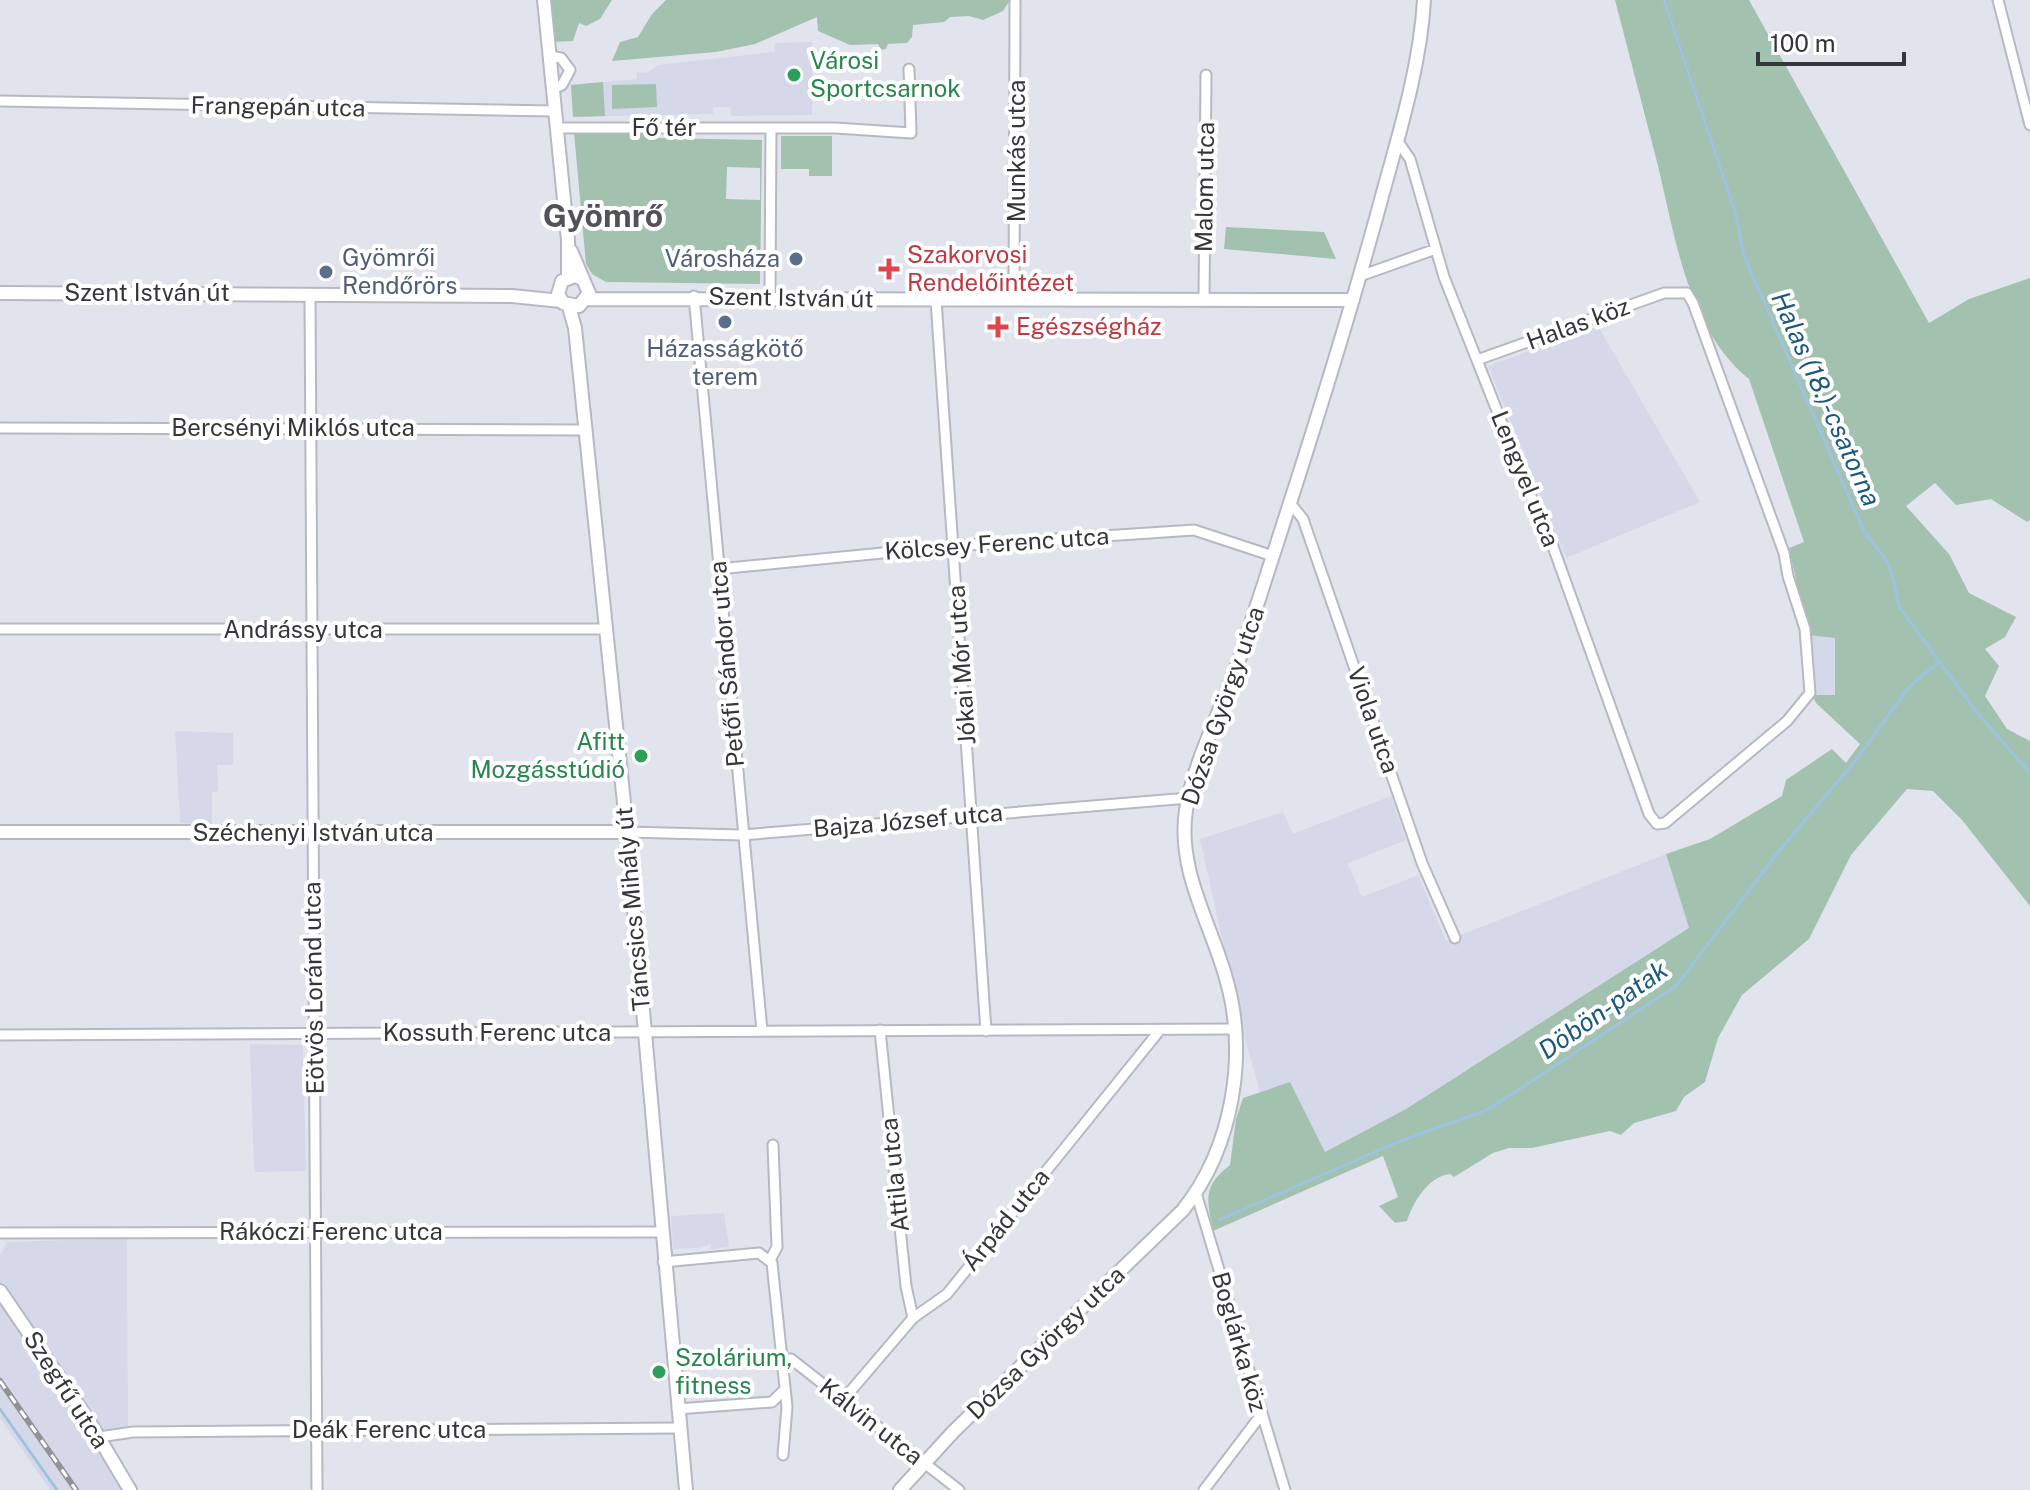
<svg xmlns="http://www.w3.org/2000/svg" width="2030" height="1490" viewBox="0 0 2030 1490" font-family="'Public Sans',sans-serif">
  <style>
    .built { fill: #d5d8e8 }
    .green { fill: #a2c2af; fill-rule: evenodd }
    .lines { fill: none; stroke-linecap: round; stroke-linejoin: round }
    .stream { stroke: #9dc3e0; stroke-width: 3 }
    .street-casing { stroke: #b7b9c2; stroke-width: 13 }
    .secondary-casing { stroke: #b7b9c2; stroke-width: 16 }
    .street { stroke: #fff; stroke-width: 9 }
    .secondary { stroke: #fff; stroke-width: 12 }
    .rail-casing { stroke: #919299; stroke-width: 6 }
    .rail { stroke: #fff; stroke-width: 3; stroke-dasharray: 9; stroke-linecap: butt }
    .leisure-dot { fill: #2e9e5b; stroke: #fff; stroke-width: 3 }
    .service-dot { fill: #5c6f8a; stroke: #fff; stroke-width: 3 }
    .health-dot { fill: #e0444e; stroke: #fff; stroke-width: 3 }
    .labels { text-anchor: middle; stroke-width: 8; stroke-linejoin: round; paint-order: stroke }
    .leisure-label { font-size: 24px; fill: #27864d; stroke: #fff; text-anchor: start }
    .street-label { font-size: 24px; fill: #35363a; stroke: #fff }
    .health-label { font-size: 24px; fill: #be3a42; stroke: #fff; text-anchor: start }
    .service-label { font-size: 24px; fill: #4e5e75; stroke: #fff; text-anchor: start }
    .water-label { font-size: 26px; font-style: italic; fill: #1a587e; stroke: #fff }
    .district-label { font-size: 32px; font-weight: bold; fill: #51525a; stroke: #fff }
  </style>
  <rect width="100%" height="100%" fill="#e2e4ed"/>
  <path class="built" d="M812 42V115L731 116 730 107H714L713 114 573 117 571 85 637 79V72L647 73 658 65 774 52 775 43Z
    M1598 326 1700 502 1566 558 1488 366Z
    M1808 635 1835 637V695H1812Z
    M175 731 233 733V765H217L218 791 212 792V825L180 823Z
    M1391 796 1406 840 1348 863 1362 897 1418 875 1446 941 1666 854 1689 928 1406 1109 1325 1152 1290 1082 1260 1092 1242 1028 1200 839 1283 812 1293 834Z
    M250 1044 303 1045 306 1171 254 1172Z
    M724 1213 729 1247 710 1249 711 1244 700 1248 673 1249 671 1216Z
    M127 1238 128 1426 93 1432 125 1490H50L0 1418V1255L7 1242Z"/>
  <path class="green" d="M548 0H612L600 19 586 26 579 23 573 41 553 42Z
    M666 0H1022L1008 3 1003 11 983 20 969 16 950 17 944 22 913 25 912 37 907 43 888 44 886 49 881 50 878 44 850 45 818 31 817 17 755 44 716 52 612 61 620 42 638 37 652 14Z
    M1615 0H1749L1929 323 1969 299 2030 278V520L2027 522 1991 499 1956 505 1935 483 1906 506 1949 554 1969 593 2016 617 2005 637 1985 649 1999 666 1985 696 2007 729 2030 741V906L1962 820 1933 791 1907 789 1851 855 1809 939 1742 995 1718 1038 1705 1082 1684 1097 1676 1111 1634 1123 1621 1135 1610 1131 1532 1148H1509L1493 1153 1454 1177 1450 1174C1429 1176 1413 1202 1407 1221L1395 1223 1379 1206 1398 1197 1383 1156 1213 1231C1207 1199 1202 1187 1230 1165L1236 1119 1243 1098 1290 1082 1325 1152 1406 1109 1689 928 1666 854 1710 839 1782 796 1786 780 1832 749 1846 763 1860 744 1816 703 1812 695H1835V638L1808 635 1789 548 1804 542 1749 379C1687 329 1675 235 1657 162 1643 108 1629 54 1615 0Z
    M603 82 605 116 573 117 571 85Z
    M656 84 657 107 612 109V85Z
    M658 132 659 138 762 140 760 284 606 282 592 274 586 264 574 133ZM727 167 760 168V200L726 199Z
    M781 136H832V176H809V169H781Z
    M1226 227 1324 232 1336 259 1224 249Z"/>
  <g class="lines">
    <path class="stream" d="M1664 0 1736 215 1744 256 1863 529C1868 539 1875 545 1882 554 1894 570 1895 591 1900 608L1978 714 2030 773
      M1219 1220 1393 1144 1489 1109 1676 986 1779 851 1856 760 1909 687 1939 662
      M0 1409 57 1490"/>
    <g class="street-casing">
      <path id="street" d="M1998 0 2030 125
        M550 56 561 58 570 70 562 85 553 89
        M0 101 555 111
        M557 128H836L911 133 909 69
        M1397 140 1410 159 1444 277 1536 509 1546 527 1649 814 1657 824 1665 823 1787 721 1810 693 1805 629 1788 576 1784 553 1693 303 1687 293H1664L1477 360
        M1360 276 1436 249
        M310 295 317 1490
        M694 296 762 1031
        M770 297 771 128
        M1204 299 1206 75
        M936 300 986 1031
        M1014 300 1015 2
        M0 428 587 430
        M1290 503 1303 519 1422 863 1455 938
        M718 569 954 546 1194 530 1273 556
        M0 629H607
        M627 832 742 835 1189 798
        M880 1030 906 1286 913 1318
        M0 1035 1234 1029
        M1196 1193 1285 1490
        M0 1233 661 1232
        M770 1260 777 1247 773 1145
        M663 1262 759 1253 772 1263 787 1407 783 1455
        M781 1360 791 1359 959 1490
        M843 1400 913 1318 947 1294 1160 1030
        M677 1409 772 1402 784 1390
        M99 1437 133 1432 679 1428
        M1204 1490 1261 1415"/>
    </g>
    <g class="secondary-casing">
      <path id="secondary" d="M544 0 568 240V277
        M571 251 589 293 579 306 563 303 558 294 562 281 575 276 582 279
        M0 293 512 296 561 301
        M587 299 1353 300
        M569 307 575 328 627 832 686 1490
        M0 832H627
        M0 1291 89 1421 130 1490
        M900 1490 954 1431 1183 1210C1233 1147 1249 1053 1225 975 1209 920 1177 869 1186 810 1195 756 1224 706 1241 654 1289 507 1337 360 1378 211 1396 143 1420 71 1424 0"/>
    </g>
    <use href="#street" class="street"/>
    <use href="#secondary" class="secondary"/>
    <g class="rail-casing">
      <path id="rail" d="M0 1381 76 1490"/>
    </g>
    <use href="#rail" class="rail"/>
  </g>
  <g class="leisure-dot">
    <circle cx="794" cy="75" r="8"/>
    <circle cx="641" cy="756" r="8"/>
    <circle cx="659" cy="1372" r="8"/>
  </g>
  <g class="service-dot">
    <circle cx="796" cy="259" r="8"/>
    <circle cx="326" cy="272" r="8"/>
    <circle cx="725" cy="322" r="8"/>
  </g>
  <g class="health-dot">
    <path d="M885 257h8v8h8v8h-8v8h-8v-8h-8v-8h8z"/>
    <path d="M994 315h8v8h8v8h-8v8h-8v-8h-8v-8h8z"/>
  </g>
  <g class="labels">
    <g class="leisure-label">
      <text x="810" y="69">Városi<tspan x="810" dy="28">Sportcsarnok</tspan></text>
      <text x="625" y="750" text-anchor="end">Afitt<tspan x="625" dy="28">Mozgásstúdió</tspan></text>
      <text x="675" y="1366">Szolárium,<tspan x="675" dy="28">fitness</tspan></text>
    </g>
    <g class="street-label">
      <text transform="translate(278 107) rotate(1)" y="8">Frangepán utca</text>
      <text x="664" y="136">Fő tér</text>
      <text transform="translate(1017 151) rotate(-90)" y="8">Munkás utca</text>
      <text transform="translate(1205 187) rotate(-89)" y="8">Malom utca</text>
      <text x="147" y="301">Szent István út</text>
      <text transform="translate(791 298) rotate(1)" y="8">Szent István út</text>
      <text transform="translate(1578 324) rotate(-20)" y="8">Halas köz</text>
      <text x="293" y="436">Bercsényi Miklós utca</text>
      <text transform="translate(1525 479) rotate(68)" y="8">Lengyel utca</text>
      <text transform="translate(997 544) rotate(-4)" y="8">Kölcsey Ferenc utca</text>
      <text x="303" y="638">Andrássy utca</text>
      <text transform="translate(727 664) rotate(-95)" y="8">Petőfi Sándor utca</text>
      <text transform="translate(962 665) rotate(-94)" y="8">Jókai Mór utca</text>
      <text transform="translate(1223 706) rotate(-71)" y="8">Dózsa György utca</text>
      <text transform="translate(1373 720) rotate(71)" y="8">Viola utca</text>
      <text transform="translate(908 821) rotate(-5)" y="8">Bajza József utca</text>
      <text x="313" y="841">Széchenyi István utca</text>
      <text transform="translate(633 909) rotate(-95)" y="8">Táncsics Mihály út</text>
      <text transform="translate(314 988) rotate(-91)" y="8">Eötvös Loránd utca</text>
      <text x="497" y="1041">Kossuth Ferenc utca</text>
      <text transform="translate(895 1175) rotate(-96)" y="8">Attila utca</text>
      <text transform="translate(1006 1220) rotate(-51)" y="8">Árpád utca</text>
      <text x="331" y="1240">Rákóczi Ferenc utca</text>
      <text transform="translate(1239 1342) rotate(74)" y="8">Boglárka köz</text>
      <text transform="translate(1046 1343) rotate(-44)" y="8">Dózsa György utca</text>
      <text transform="translate(66 1390) rotate(57)" y="8">Szegfű utca</text>
      <text transform="translate(871 1422) rotate(38)" y="8">Kálvin utca</text>
      <text x="389" y="1438">Deák Ferenc utca</text>
    </g>
    <g class="health-label">
      <text x="907" y="263">Szakorvosi<tspan x="907" dy="28">Rendelőintézet</tspan></text>
      <text x="1016" y="335">Egészségház</text>
    </g>
    <g class="service-label">
      <text x="342" y="266">Gyömrői<tspan x="342" dy="28">Rendőrörs</tspan></text>
      <text x="780" y="267" text-anchor="end">Városháza</text>
      <text x="725" y="357" text-anchor="middle">Házasságkötő<tspan x="725" dy="28">terem</tspan></text>
    </g>
    <g class="water-label">
      <text transform="translate(1826 399) rotate(66)" y="9">Halas (18.)-csatorna</text>
      <text transform="translate(1603 1010) rotate(-35)" y="9">Döbön-patak</text>
    </g>
    <g class="district-label">
      <text x="603" y="227">Gyömrő</text>
    </g>
  </g>
  <path d="M1758 52v12h146v-12" fill="none" stroke="#35363a" stroke-width="4"/>
  <text x="1770" y="52" font-size="24" fill="#35363a" stroke="#ffffff" stroke-width="6" paint-order="stroke">100 m</text>
</svg>
